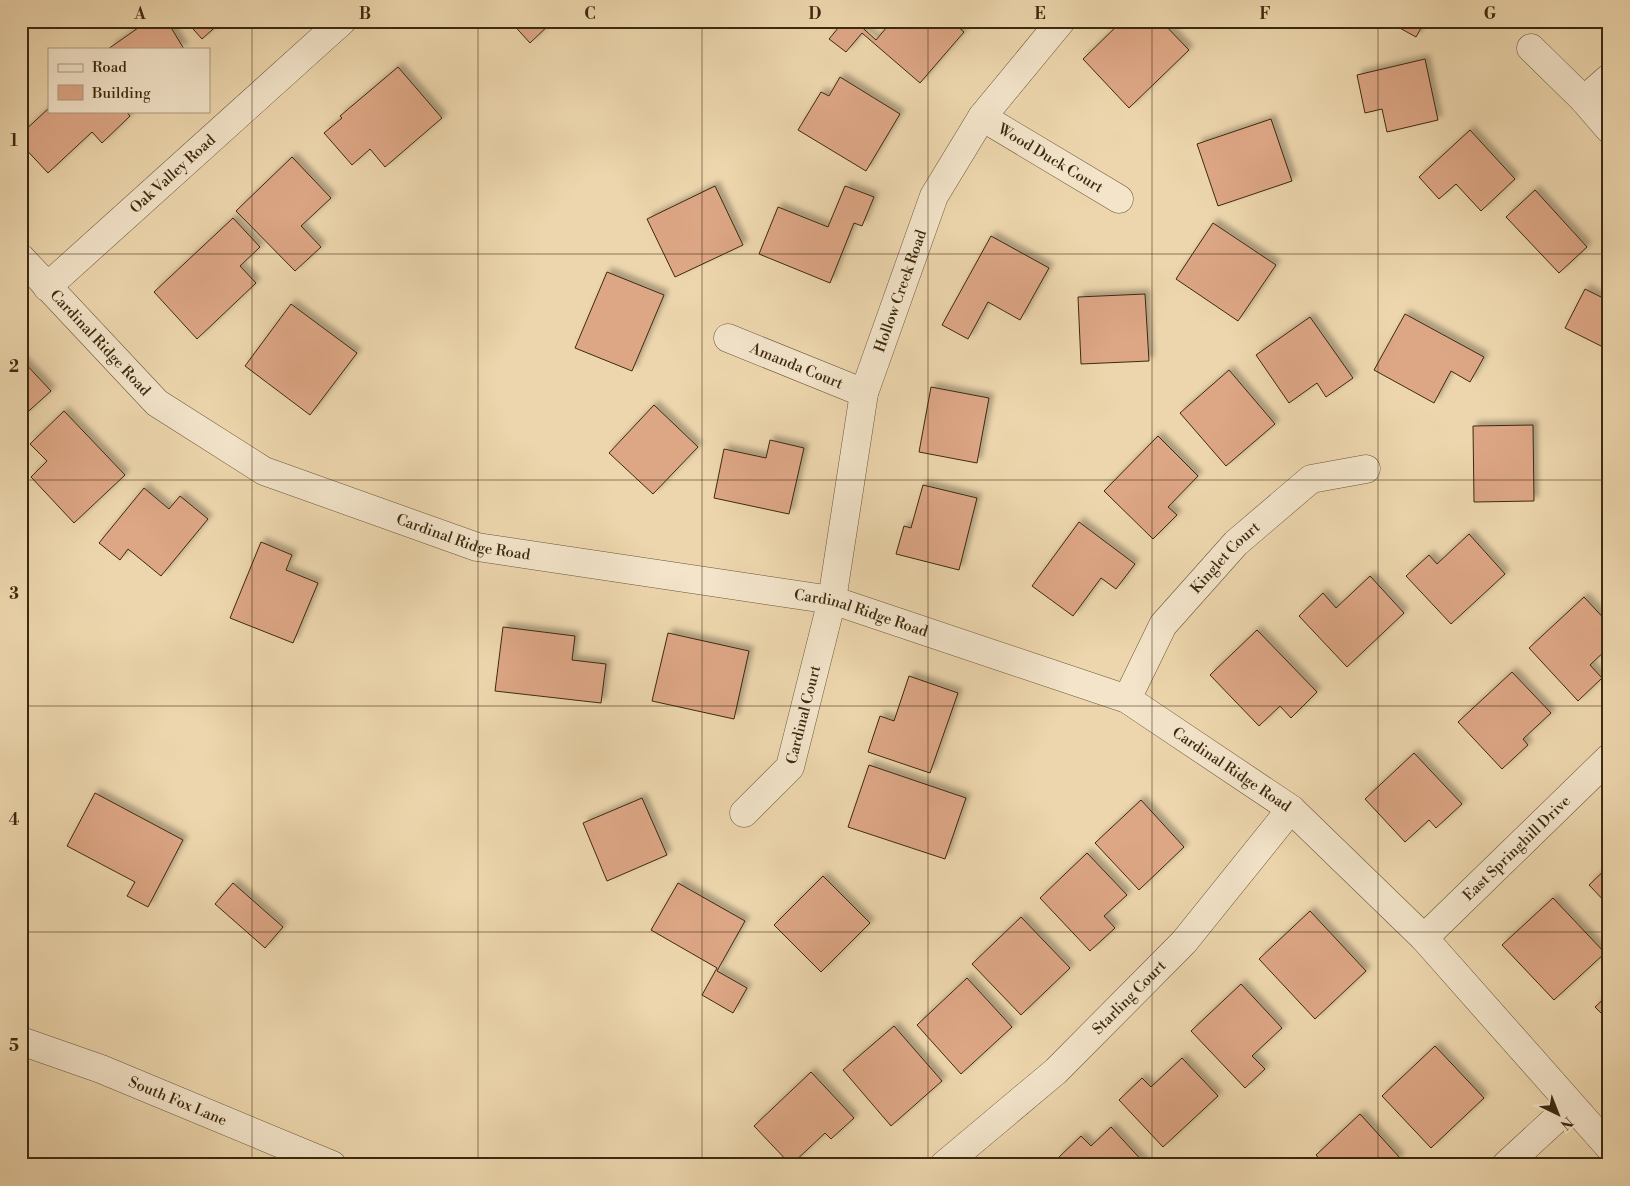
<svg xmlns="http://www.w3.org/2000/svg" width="1630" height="1186" viewBox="0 0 1630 1186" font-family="'Libre Bodoni',serif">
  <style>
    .building { fill: #dda685; stroke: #3c2a0f; filter: url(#shadow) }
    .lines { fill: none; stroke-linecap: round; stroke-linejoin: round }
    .minor-casing { stroke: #685536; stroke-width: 29 }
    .minor { stroke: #f3e4ca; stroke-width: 28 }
    .grid { fill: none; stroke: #3c2a0f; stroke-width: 1; stroke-opacity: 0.55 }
    .labels { text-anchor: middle; stroke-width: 4; stroke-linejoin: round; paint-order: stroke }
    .street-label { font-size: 15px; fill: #3c2a0f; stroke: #f3e4ca }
    .neatline { fill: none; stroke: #3c2a0f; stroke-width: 2 }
    .grid-label { font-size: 16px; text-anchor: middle; font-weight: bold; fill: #3c2a0f }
  </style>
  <defs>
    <filter id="shadow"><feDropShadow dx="4.5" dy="-4.5" stdDeviation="2.5" flood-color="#0004"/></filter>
  </defs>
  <rect width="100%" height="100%" fill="#edd6ad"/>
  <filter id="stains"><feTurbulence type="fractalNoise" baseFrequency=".004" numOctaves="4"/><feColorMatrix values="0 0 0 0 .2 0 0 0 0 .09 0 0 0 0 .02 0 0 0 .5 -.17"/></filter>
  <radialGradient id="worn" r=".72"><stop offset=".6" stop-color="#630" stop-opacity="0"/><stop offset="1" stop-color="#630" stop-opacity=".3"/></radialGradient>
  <path class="building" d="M148 21H167L184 49H108Z
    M186 21H222L202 39Z
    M510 21H553L530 43Z
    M844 21H855L876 40 892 21H951L964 32 920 83 862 33 846 52 829 39Z
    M1122 21H1161L1189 50 1129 108 1083 59Z
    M1387 21H1425L1416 37Z
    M1425 59 1438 120 1387 132 1382 109 1365 113 1357 75Z
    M398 67 442 118 385 167 370 149 352 165 324 133 342 118 340 116Z
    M840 77 900 114 866 171 798 130 821 92 829 96Z
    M49 108V111H126L130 116 102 143 92 132 48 173 21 144V134Z
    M1271 119 1292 181 1218 206 1197 144Z
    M1470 130 1515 179 1481 211 1456 184 1439 199 1419 177Z
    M292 157 331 198 301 226 321 247 295 271 236 211Z
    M715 186 743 245 675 277 647 219Z
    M845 186 874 197 862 226 854 223 830 283 759 254 778 207 828 227Z
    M1535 190 1587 247 1559 273 1506 217Z
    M233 218 260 247 240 266 256 283 197 339 154 292Z
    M1213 223 1276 265 1238 321 1176 279Z
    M991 236 1049 268 1020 320 988 302 968 339 942 325Z
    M607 272 664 295 632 371 575 348Z
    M1585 289 1607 300 1609 297V350L1565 328Z
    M1145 294 1149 361 1081 364 1078 297Z
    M291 304 357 353 310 415 245 366Z
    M1405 314 1484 357 1470 382 1451 371 1434 403 1374 370Z
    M1310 317 1353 378 1326 397 1317 383 1289 403 1256 355Z
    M21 359 51 391 21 418Z
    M1229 370 1275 424 1226 466 1180 413Z
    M931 387 989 398 977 463 919 452Z
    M654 405 698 447 653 494 609 453Z
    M64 411 125 475 74 523 31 477 47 461 30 444Z
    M1533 425 1534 501 1474 502 1473 426Z
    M1158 436 1198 476 1168 507 1177 515 1153 539 1104 491Z
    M770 440 804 448 789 514 714 498 724 449 766 458Z
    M923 485 977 498 959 570 896 554 904 526 911 528Z
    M144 488 169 509 180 496 208 519 161 576 128 549 120 560 99 543Z
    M1079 522 1135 564 1116 589 1101 578 1073 616 1032 586Z
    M1469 534 1505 574 1451 624 1406 576 1429 555 1437 564Z
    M261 542 292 555 286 570 318 583 293 643 230 618Z
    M1370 576 1404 613 1347 667 1299 616 1323 593 1336 608Z
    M1584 597 1609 624V647L1590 665 1602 678 1578 701 1529 648Z
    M503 627 575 636 572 660 606 664 601 703 495 691Z
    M1257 630 1317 692 1291 718 1280 706 1259 726 1210 675Z
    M668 633 749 651 734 719 652 701Z
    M1512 672 1551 713 1523 739 1528 745 1502 769 1458 722Z
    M909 676 958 693 930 773 868 752 880 716 894 721Z
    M1414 753 1462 804 1436 828 1429 820 1405 842 1365 799Z
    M869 765 966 798 945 859 848 827Z
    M95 793 183 840 148 907 127 896 135 882 67 846Z
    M642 798 667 855 607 881 583 823Z
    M1141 800 1184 847 1139 890 1095 843Z
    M1087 853 1127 895 1104 916 1115 928 1090 951 1040 898Z
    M1609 866V906L1589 885Z
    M823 876 870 923 821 972 774 925Z
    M233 883 283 927 265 948 215 904Z
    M678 883 745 921 717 971 747 988 733 1013 702 995 717 968 651 930Z
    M1553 898 1605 953 1554 1000 1502 945Z
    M1310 911 1366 971 1315 1019 1259 959Z
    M1021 917 1070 968 1021 1015 972 964Z
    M967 978 1012 1027 961 1074 917 1025Z
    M1241 984 1282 1028 1252 1056 1265 1069 1245 1088 1191 1031Z
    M1609 994V1021L1595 1007Z
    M894 1026 942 1081 891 1126 843 1070Z
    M1435 1046 1484 1098 1431 1148 1382 1096Z
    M1182 1058 1218 1096 1163 1147 1119 1100 1142 1078 1151 1087Z
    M811 1072 854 1118 831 1139 825 1133 791 1165 754 1126Z
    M1360 1114 1400 1158 1392 1165H1325L1316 1155Z
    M1111 1127 1146 1165H1064L1058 1158 1081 1136 1091 1146Z"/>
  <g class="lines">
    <g class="minor-casing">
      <g id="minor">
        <path d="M1531 48 1584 100 1609 129"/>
        <path d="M1584 100 1609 78"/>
        <path id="s1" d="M982 117 1119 199"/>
        <path id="s2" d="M21 258 157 403 264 471 477 547 832 600 1127 699 1291 809 1424 938 1609 1147"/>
        <path id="s3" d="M47 287 342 21"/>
        <path id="s4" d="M728 338 864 393"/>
        <path id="s5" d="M1127 699 1163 625 1236 543 1311 479 1366 469"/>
        <path id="s6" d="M744 813 790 767 832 600 864 393 934 196 982 117 1061 21"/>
        <path id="s7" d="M1424 938 1609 758"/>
        <path id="s8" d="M21 1041 101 1069 332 1165"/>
        <path id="s9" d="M944 1165 1056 1071 1184 942 1291 809"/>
        <path d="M1506 1165 1571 1105"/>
      </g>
    </g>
    <use href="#minor" class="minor"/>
  </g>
  <path class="grid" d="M252 21V1165M478 21V1165M702 21V1165M928 21V1165M1152 21V1165M1378 21V1165M21 254H1609M21 480H1609M21 706H1609M21 932H1609"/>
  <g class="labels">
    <g class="street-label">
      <text dy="5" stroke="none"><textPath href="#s1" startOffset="80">Wood Duck Court</textPath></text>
      <text dy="5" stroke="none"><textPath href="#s3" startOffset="169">Oak Valley Road</textPath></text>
      <text dy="5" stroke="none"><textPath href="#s6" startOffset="555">Hollow Creek Road</textPath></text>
      <text dy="5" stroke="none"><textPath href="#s2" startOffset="116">Cardinal Ridge Road</textPath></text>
      <text dy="5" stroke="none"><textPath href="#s4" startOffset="74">Amanda Court</textPath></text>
      <text dy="5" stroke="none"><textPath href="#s2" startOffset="536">Cardinal Ridge Road</textPath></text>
      <text dy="5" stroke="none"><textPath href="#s5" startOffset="174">Kinglet Court</textPath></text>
      <text dy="5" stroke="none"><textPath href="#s2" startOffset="942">Cardinal Ridge Road</textPath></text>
      <text dy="5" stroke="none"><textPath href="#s6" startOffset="119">Cardinal Court</textPath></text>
      <text dy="5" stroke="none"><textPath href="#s2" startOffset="1348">Cardinal Ridge Road</textPath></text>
      <text dy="5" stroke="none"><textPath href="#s7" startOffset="129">East Springhill Drive</textPath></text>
      <text dy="5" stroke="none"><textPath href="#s9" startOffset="250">Starling Court</textPath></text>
      <text dy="5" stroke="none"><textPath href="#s8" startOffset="168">South Fox Lane</textPath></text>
    </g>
  </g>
  <rect width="1630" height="1186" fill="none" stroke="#edd6ad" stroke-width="55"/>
  <rect x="48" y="48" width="162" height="65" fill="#f3e4ca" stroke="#aa9a7f"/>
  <rect x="58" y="64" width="25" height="8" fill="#f3e4ca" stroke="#aa9a7f"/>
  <text x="92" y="72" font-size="15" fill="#3c2a0f">Road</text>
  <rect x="58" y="85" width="25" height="15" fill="#dda685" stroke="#aa9a7f"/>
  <text x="92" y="98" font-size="15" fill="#3c2a0f">Building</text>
  <g transform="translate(1558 1114) rotate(137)" stroke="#f3e4ca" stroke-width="4" paint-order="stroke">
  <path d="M0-4L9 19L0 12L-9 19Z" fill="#3c2a0f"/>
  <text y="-8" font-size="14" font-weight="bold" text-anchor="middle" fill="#3c2a0f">N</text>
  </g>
  <rect x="28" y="28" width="1574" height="1130" class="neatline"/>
  <g class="grid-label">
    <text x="140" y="19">A</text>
    <text x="365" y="19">B</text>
    <text x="590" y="19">C</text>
    <text x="815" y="19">D</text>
    <text x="1040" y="19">E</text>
    <text x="1265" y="19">F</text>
    <text x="1490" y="19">G</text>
    <text x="14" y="146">1</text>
    <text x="14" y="372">2</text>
    <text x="14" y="599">3</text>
    <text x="14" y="825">4</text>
    <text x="14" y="1051">5</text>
  </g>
  <rect width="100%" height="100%" filter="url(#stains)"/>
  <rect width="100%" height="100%" fill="url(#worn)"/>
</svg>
